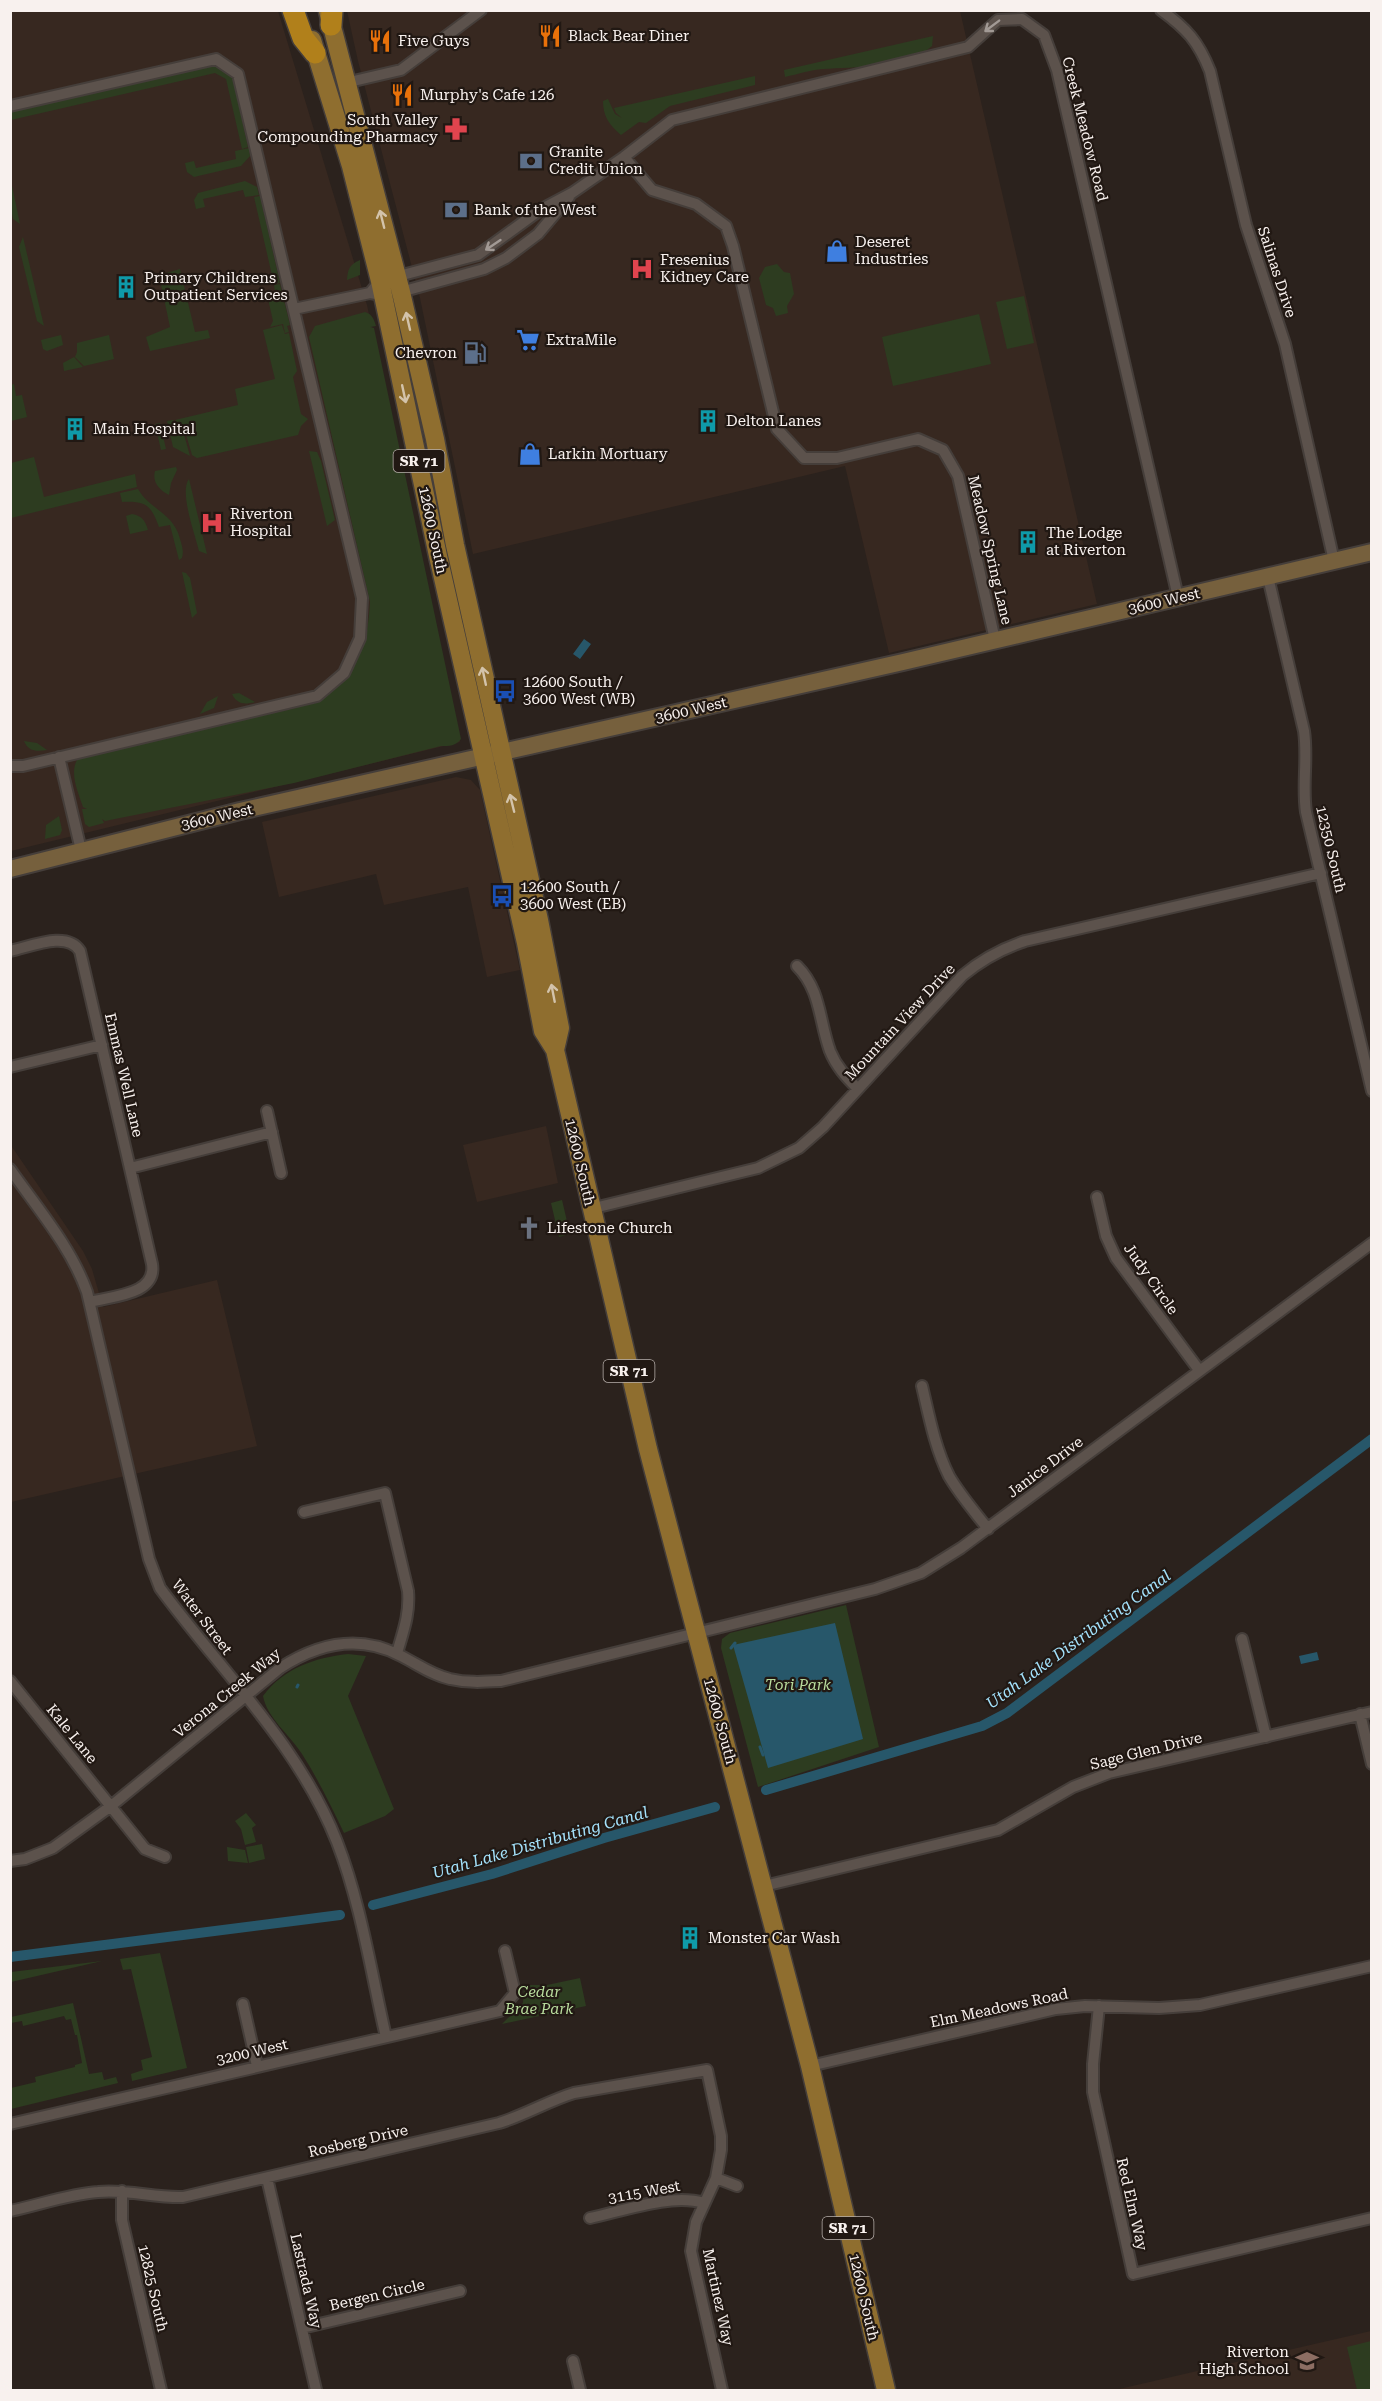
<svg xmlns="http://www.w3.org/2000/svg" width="1382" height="2401" viewBox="0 0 1382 2401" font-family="'Roboto Serif',serif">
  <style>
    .built { fill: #372820 }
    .green { fill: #2d3c20 }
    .water { fill: #27576a }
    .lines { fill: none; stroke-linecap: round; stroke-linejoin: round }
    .stream { stroke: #27576a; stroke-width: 3 }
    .canal { stroke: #27576a; stroke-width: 10 }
    .street-casing { stroke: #453e3a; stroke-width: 14 }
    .secondary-casing { stroke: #453e3a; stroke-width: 20 }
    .primary-casing { stroke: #453e3a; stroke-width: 21 }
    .highway-casing { stroke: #453e3a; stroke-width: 24 }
    .street { stroke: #5c524c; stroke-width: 10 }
    .secondary { stroke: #76603d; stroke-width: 16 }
    .primary { stroke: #8f6e2f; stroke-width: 18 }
    .highway { stroke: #b1801b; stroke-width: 21 }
    .oneway { stroke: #a29a95 }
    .oneway2 { stroke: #d3c3ab }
    .labels { text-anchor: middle; stroke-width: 4.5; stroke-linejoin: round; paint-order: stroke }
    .shield { fill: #211813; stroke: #b8b0ac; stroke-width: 1.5 }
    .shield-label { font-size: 14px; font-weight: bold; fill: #f8f1ee }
    .poi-label { font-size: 15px; fill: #f8f1ee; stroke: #211813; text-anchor: start }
    .street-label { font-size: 15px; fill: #f8f1ee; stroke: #211813 }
    .park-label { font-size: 15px; font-style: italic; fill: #b8db9d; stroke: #211813 }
    .water-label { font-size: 16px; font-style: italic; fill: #a4e2fc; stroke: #211813 }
  </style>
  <rect width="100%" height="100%" fill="#2b221d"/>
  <path class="built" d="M10 11H278L367 305 460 742 11 851Z
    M347 11H960L1097 604 889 653 845 466 473 554 420 298 358 61Z
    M456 777 471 780 480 790 520 970 487 977 468 887 384 905 376 874 279 897 262 822Z
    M546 1126 558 1183 477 1202 463 1145Z
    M10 1144 83 1251 92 1269 103 1307 217 1280 257 1446 11 1502Z
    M1371 2331V2390H1115Z"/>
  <path class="green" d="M933 36 932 46C909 68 853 67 823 69 810 70 798 74 785 77L784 70Z
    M213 65 228 71 233 79 248 147 242 149 226 79 215 73 11 120 10 112Z
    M755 76V85L670 106 646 123 639 122 621 135C609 125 603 116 603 101L608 99 615 114 622 118 616 113 614 108Z
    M249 148 250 156 241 166 194 177 187 172 185 163 194 161 196 168 236 159 235 151Z
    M10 181H11L20 224 13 219 11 209Z
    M245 181 257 187 259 195 245 197 243 190 203 199 205 207 196 209 194 200 198 193Z
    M260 196 280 283 274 284 254 197Z
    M23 237 44 326 37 321 19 247Z
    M360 260V275L347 280C348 269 349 265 360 260Z
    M777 264 784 272 790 273 794 294 787 306 788 313 776 316 773 308 766 305 759 278 765 267Z
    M180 269 195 332 208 330 210 338 150 351 146 337 170 327 159 275Z
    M280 284 290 325 287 326 289 332 285 333 283 324 270 327 273 321 268 299 276 297 274 285Z
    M1024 296 1034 343 1007 349 996 302Z
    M365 312C372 314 374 319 376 326L370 327 374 328 461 739C456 746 449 746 441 746L294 783 105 821 102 819 104 823 89 827 85 824 82 809H87L83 807C78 792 68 771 79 757L296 708C350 685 367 660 370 602L309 337 315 326Z
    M979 314 991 364 893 386 882 337Z
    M282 325 285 334 289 333 297 371 293 377 301 414 308 419 301 426 298 435 197 458 192 455 185 431 175 420 238 405 235 389 275 379 263 330Z
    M61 335 63 345 47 351 43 349 41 340Z
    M109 335 114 359 84 366 75 357 77 352V343Z
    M74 357 83 367 64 371 63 363Z
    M14 384 16 396 22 395 27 417 11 421V385Z
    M173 420 183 431 190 456 173 447 167 421Z
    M160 423 166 449 161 450 155 424Z
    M309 451 317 452 321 461 335 520 327 526Z
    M34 457 44 497 135 474 137 487 11 518V463Z
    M176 467 177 470 171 483 169 495C159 490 152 482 155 471Z
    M189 479 207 554 199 551C195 534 179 492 189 479Z
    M138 489C150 510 174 513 180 539 182 546 184 551 182 558L179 560 170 525 159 527C151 505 146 501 122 502L120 493Z
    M132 514C142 516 145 520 148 530L130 534 126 516Z
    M182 572 186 573 190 578 197 613 192 618Z
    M239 693 255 702C244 705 237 704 232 694Z
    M218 696 214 708 200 714 207 702Z
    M24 741 37 743 47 750C36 752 28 751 24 741Z
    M59 816 62 830 60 835 45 839 46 825Z
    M562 1200 570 1234 559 1237 551 1203Z
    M846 1605 879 1747 758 1787 721 1648 722 1639 730 1633Z
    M348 1654 366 1656 348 1696 394 1809 385 1816 344 1833C331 1806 318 1779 302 1754 290 1735 267 1718 263 1696 284 1668 314 1658 348 1654Z
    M246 1813 256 1825 252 1828 256 1842 245 1845 241 1829 235 1821Z
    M262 1844 265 1859 249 1863 246 1847Z
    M227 1847 245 1850 248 1863 228 1861Z
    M160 1953 187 2068 132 2081 131 2074 143 2070 141 2060 152 2057 131 1969 123 1970 120 1959Z
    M102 1961 11 1982V1972Z
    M580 1978 586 2006 502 2024 523 2003 524 1985H547Z
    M73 2003 89 2074 102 2072 104 2080 116 2077 118 2083 11 2109V2088L36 2082 35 2077 75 2067V2065L82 2063 77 2035H75L71 2019 66 2020 64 2016 23 2026 22 2021 11 2023V2017Z
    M1371 2341V2390H1357L1347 2347Z"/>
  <path class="water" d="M584 639 591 644 580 659 573 654Z
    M835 1623 863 1739 768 1768 733 1645Z
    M1317 1652 1319 1660 1301 1664 1299 1656Z"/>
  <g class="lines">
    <path class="stream" d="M731 1648 735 1643
      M297 1687 298 1685
      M760 1747 763 1755"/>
    <path class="canal" d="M766 1790 982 1726 1007 1713 1372 1439
      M373 1905 492 1874 604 1838 715 1807
      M10 1957 340 1915"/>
    <g class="street-casing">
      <path id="street" d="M1161 10C1187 29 1198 41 1210 71L1246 225 1285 344 1334 561
        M345 83 401 70 481 10
        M10 106 216 59 238 74 362 598 360 638 344 673 317 696 23 766H10
        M624 157 652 190 696 204 726 226 733 246 777 429 804 458H837L918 439 943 450 958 476 995 640
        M370 293 380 281 478 255 540 210 572 193 624 157 672 120 968 47 998 20 1022 19 1044 35 1057 70 1178 597
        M397 293 484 269 506 258 538 234 569 197
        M294 309 370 293 376 294
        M1268 577 1304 731C1308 758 1302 785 1306 812L1372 1091
        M59 757 81 850
        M10 951C30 947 67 930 80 951L152 1264C157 1295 112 1296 90 1302
        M797 966C821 990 819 1021 830 1051 836 1066 846 1077 858 1089
        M10 1067 102 1045
        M267 1111 281 1173
        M130 1168 272 1132
        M10 1169C38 1209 71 1247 87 1292L149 1559 160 1588C221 1671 299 1745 337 1842 361 1904 371 1972 386 2037
        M1097 1197 1106 1236 1116 1258 1199 1370
        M590 1209 758 1168 799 1148 823 1127 962 976C981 960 1001 949 1025 941L1321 873
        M922 1386C929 1416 935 1448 949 1476 960 1495 975 1512 988 1529
        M304 1512 385 1493 408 1591C410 1614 403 1632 397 1653
        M1242 1639 1266 1737
        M10 1681 145 1849 165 1857
        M1360 1714 1372 1764
        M10 1861 25 1859 53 1848 111 1806 280 1668C317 1644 358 1634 399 1655 416 1663 431 1675 450 1679 467 1683 483 1682 501 1681L875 1589 921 1573 961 1548 1372 1243
        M764 1886 998 1830 1073 1787 1109 1773 1372 1712
        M243 2004 257 2066
        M1099 2006 1093 2064V2092L1133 2274 1372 2218
        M810 2066 1056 2009 1085 2006 1159 2008 1200 2005 1372 1966
        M10 2124 500 2011 515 1993 505 1951
        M267 2178 316 2390
        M716 2178 737 2186
        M122 2191V2220L161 2390
        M10 2211C39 2205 69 2194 98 2192 127 2189 154 2198 183 2197L499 2123C525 2115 548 2101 574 2093L707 2070 721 2136V2150L716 2178 696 2222 691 2251 722 2390
        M590 2218C623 2211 671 2193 704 2203
        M302 2328 460 2291
        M573 2361 580 2390"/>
    </g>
    <g class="secondary-casing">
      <path id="secondary" d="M10 869 240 811 903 662 1372 552"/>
    </g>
    <g class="primary-casing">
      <path id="primary" d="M328 11 401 292 435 439 455 545 539 920 560 1028 555 1050
        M312 40 351 166 380 281 438 556 526 943 543 1031 555 1050 648 1449 810 2066 886 2390"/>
    </g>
    <g class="highway-casing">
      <path id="highway" d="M293 10 303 38 315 53
        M331 25 332 10"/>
    </g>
    <use href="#street" class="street"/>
    <use href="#secondary" class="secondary"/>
    <use href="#primary" class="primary"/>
    <use href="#highway" class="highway"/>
  </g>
  <defs><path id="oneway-shaft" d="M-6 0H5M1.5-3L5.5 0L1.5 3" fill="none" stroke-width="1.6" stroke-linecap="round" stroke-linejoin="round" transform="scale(1.5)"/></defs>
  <g class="oneway">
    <use href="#oneway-shaft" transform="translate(992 26) rotate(143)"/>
    <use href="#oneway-shaft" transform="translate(493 245) rotate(146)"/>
  </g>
  <g class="oneway2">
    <use href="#oneway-shaft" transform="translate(382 219) rotate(-104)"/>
    <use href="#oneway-shaft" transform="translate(408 321) rotate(-103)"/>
    <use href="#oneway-shaft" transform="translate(404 394) rotate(78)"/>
    <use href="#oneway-shaft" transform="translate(484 676) rotate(-102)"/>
    <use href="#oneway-shaft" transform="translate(512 803) rotate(-104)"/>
    <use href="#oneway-shaft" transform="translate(553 993) rotate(-101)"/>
  </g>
  <defs>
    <g id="restaurant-bare" transform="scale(1.8)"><path d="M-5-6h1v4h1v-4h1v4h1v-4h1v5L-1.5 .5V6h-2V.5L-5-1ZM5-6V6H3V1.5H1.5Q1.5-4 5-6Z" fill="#e8710a" stroke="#211813" stroke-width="2.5" paint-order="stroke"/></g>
    <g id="pharmacy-bare" transform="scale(1.8)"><path d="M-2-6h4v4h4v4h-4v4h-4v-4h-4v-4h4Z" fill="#e0444e" stroke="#211813" stroke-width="2.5" paint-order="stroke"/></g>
    <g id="bank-bare" transform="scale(1.8)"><path d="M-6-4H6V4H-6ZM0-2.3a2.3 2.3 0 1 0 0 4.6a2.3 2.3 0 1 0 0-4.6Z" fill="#5c6f8a" stroke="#211813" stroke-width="2.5" paint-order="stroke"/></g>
    <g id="shop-bare" transform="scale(1.8)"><path d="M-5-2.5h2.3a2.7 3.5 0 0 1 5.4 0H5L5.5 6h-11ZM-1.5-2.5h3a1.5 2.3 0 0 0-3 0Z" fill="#3f7fe0" stroke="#211813" stroke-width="2.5" paint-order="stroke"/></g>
    <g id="hospital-bare" transform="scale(1.8)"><path d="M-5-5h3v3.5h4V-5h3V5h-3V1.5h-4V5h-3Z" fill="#e0444e" stroke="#211813" stroke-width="2.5" paint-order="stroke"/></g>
    <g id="building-bare" transform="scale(1.8)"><path d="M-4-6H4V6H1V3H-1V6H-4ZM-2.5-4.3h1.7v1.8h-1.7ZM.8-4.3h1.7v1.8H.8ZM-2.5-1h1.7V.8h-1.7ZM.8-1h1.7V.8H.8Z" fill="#0f9aa8" stroke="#211813" stroke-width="2.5" paint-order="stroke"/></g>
    <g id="supermarket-bare" transform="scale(1.8)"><path d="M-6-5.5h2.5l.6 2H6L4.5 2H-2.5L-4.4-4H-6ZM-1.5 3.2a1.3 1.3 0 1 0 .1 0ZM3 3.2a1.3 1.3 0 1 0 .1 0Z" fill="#3f7fe0" stroke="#211813" stroke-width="2.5" paint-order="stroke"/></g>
    <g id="fuel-bare" transform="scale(1.8)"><path d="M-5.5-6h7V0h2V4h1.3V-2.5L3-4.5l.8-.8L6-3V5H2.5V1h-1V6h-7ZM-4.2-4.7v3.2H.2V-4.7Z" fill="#5c6f8a" stroke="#211813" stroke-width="2.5" paint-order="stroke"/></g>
    <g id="bus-bare" transform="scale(1.8)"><path d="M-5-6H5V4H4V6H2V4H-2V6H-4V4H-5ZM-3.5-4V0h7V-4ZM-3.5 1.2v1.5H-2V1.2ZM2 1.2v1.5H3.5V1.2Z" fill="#1a4fb4" stroke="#211813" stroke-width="2.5" paint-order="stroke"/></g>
    <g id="church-bare" transform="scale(1.8)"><path d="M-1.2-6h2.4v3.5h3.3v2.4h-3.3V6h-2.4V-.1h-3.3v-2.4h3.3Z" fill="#6b7280" stroke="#211813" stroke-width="2.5" paint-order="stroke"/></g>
    <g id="school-bare" transform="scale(1.8)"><path d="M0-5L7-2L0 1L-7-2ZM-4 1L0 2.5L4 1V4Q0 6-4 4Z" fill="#8d6e63" stroke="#211813" stroke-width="2.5" paint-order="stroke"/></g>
  </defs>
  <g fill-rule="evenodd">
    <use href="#restaurant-bare" x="550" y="36"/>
    <use href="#restaurant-bare" x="380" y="41"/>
    <use href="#restaurant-bare" x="402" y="95"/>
    <use href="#pharmacy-bare" x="456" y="129"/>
    <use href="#bank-bare" x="531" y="161"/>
    <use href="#bank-bare" x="456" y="210"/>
    <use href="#shop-bare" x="837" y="251"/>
    <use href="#hospital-bare" x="642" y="269"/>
    <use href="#building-bare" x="126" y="287"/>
    <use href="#supermarket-bare" x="528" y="340"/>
    <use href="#fuel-bare" x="475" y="353"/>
    <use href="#building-bare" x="708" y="421"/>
    <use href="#building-bare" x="75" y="429"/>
    <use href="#shop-bare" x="530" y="454"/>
    <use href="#hospital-bare" x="212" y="523"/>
    <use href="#building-bare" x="1028" y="542"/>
    <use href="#bus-bare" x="505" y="691"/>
    <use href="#bus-bare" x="502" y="896"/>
    <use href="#church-bare" x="529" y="1228"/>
    <use href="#building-bare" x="690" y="1938"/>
    <use href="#school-bare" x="1307" y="2361"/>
  </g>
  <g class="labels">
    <g class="shield">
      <rect x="393.5" y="450" width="51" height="22" rx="4.5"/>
      <rect x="603.5" y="1360" width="51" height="22" rx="4.5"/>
      <rect x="822.5" y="2217" width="51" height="22" rx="4.5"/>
    </g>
    <g class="shield-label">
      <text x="419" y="466">SR 71</text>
      <text x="629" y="1376">SR 71</text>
      <text x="848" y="2233">SR 71</text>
    </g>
    <g class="poi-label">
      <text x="568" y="41">Black Bear Diner</text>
      <text x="398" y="46">Five Guys</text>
      <text x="420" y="100">Murphy's Cafe 126</text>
      <text x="438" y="125" text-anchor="end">South Valley<tspan x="438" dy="17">Compounding Pharmacy</tspan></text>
      <text x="549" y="157">Granite<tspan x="549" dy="17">Credit Union</tspan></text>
      <text x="474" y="215">Bank of the West</text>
      <text x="855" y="247">Deseret<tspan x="855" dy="17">Industries</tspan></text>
      <text x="660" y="265">Fresenius<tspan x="660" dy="17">Kidney Care</tspan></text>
      <text x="144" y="283">Primary Childrens<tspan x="144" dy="17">Outpatient Services</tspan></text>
      <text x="546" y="345">ExtraMile</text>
      <text x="457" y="358" text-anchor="end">Chevron</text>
      <text x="726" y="426">Delton Lanes</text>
      <text x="93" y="434">Main Hospital</text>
      <text x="548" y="459">Larkin Mortuary</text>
      <text x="230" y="519">Riverton<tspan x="230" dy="17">Hospital</tspan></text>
      <text x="1046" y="538">The Lodge<tspan x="1046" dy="17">at Riverton</tspan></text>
      <text x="523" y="687">12600 South /<tspan x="523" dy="17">3600 West (WB)</tspan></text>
      <text x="520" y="892">12600 South /<tspan x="520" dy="17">3600 West (EB)</tspan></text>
      <text x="547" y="1233">Lifestone Church</text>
      <text x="708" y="1943">Monster Car Wash</text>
      <text x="1289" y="2357" text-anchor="end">Riverton<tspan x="1289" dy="17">High School</tspan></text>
    </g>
    <g class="street-label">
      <text transform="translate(1085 129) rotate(76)" y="5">Creek Meadow Road</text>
      <text transform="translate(1277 272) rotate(72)" y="5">Salinas Drive</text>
      <text transform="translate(433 530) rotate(78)" y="5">12600 South</text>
      <text transform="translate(990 550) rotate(77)" y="5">Meadow Spring Lane</text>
      <text transform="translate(1164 601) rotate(-13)" y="5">3600 West</text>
      <text transform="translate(691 710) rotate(-13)" y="5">3600 West</text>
      <text transform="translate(217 817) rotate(-13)" y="5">3600 West</text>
      <text transform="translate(1331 849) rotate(77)" y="5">12350 South</text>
      <text transform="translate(900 1022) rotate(-47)" y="5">Mountain View Drive</text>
      <text transform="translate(124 1075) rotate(77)" y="5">Emmas Well Lane</text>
      <text transform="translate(580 1162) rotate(77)" y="5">12600 South</text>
      <text transform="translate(1151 1279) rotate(55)" y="5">Judy Circle</text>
      <text transform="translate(1045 1467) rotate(-37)" y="5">Janice Drive</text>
      <text transform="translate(202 1617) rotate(53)" y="5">Water Street</text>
      <text transform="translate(227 1693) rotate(-39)" y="5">Verona Creek Way</text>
      <text transform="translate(720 1721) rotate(75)" y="5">12600 South</text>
      <text transform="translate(72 1734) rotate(51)" y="5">Kale Lane</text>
      <text transform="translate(1146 1751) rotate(-14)" y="5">Sage Glen Drive</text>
      <text transform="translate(999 2008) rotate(-12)" y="5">Elm Meadows Road</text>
      <text transform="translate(252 2052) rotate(-13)" y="5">3200 West</text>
      <text transform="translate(358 2141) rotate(-13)" y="5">Rosberg Drive</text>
      <text transform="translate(644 2192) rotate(-10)" y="5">3115 West</text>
      <text transform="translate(1132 2204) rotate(77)" y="5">Red Elm Way</text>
      <text transform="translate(306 2281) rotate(77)" y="5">Lastrada Way</text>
      <text transform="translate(153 2288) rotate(77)" y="5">12825 South</text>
      <text transform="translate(377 2295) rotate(-13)" y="5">Bergen Circle</text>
      <text transform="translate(718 2297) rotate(78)" y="5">Martinez Way</text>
      <text transform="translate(864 2297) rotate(77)" y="5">12600 South</text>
    </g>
    <g class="park-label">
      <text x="798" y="1690">Tori Park</text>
      <text x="539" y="1997">Cedar<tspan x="539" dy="17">Brae Park</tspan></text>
    </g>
    <g class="water-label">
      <text transform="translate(1078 1639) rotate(-36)" y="6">Utah Lake Distributing Canal</text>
      <text transform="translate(540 1842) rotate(-16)" y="6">Utah Lake Distributing Canal</text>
    </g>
  </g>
  <rect width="1382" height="2401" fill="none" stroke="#f8f1ee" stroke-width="24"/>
</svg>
